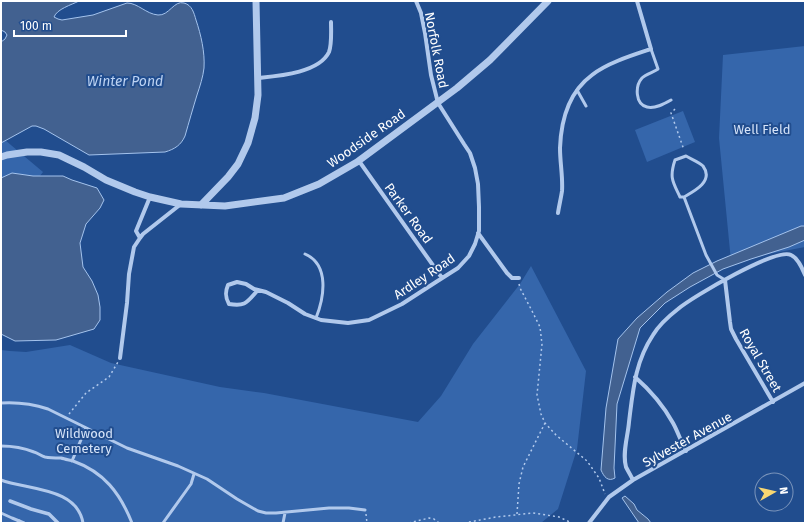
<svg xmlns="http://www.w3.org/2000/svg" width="806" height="524" viewBox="0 0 806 524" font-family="'Fira Sans',sans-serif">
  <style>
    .green { fill: #3566ab }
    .water { fill: #426190; stroke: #a4c3ed }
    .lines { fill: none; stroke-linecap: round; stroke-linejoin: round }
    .path { stroke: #b1c9ec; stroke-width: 1.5; stroke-dasharray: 2 3; stroke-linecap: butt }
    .service { stroke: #b1c9ec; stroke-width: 3 }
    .pedestrian { stroke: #b1c9ec; stroke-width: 3.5 }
    .minor { stroke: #b1c9ec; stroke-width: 4 }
    .tertiary { stroke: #b1c9ec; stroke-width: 7 }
    .labels { text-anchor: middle; stroke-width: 4; stroke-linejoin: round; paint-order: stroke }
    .street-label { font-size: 13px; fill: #fff; stroke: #214d8e }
    .park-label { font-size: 13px; fill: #d6e4f9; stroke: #214d8e }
    .water-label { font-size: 14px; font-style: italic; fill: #bdd3f3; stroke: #214d8e }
  </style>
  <rect width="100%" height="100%" fill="#214d8e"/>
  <path class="green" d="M805 46V247L731 261 719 138 723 55Z
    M683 111 695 142 647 162 635 130Z
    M5 140 43 172 32 186H1V141Z
    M531 266 586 371 577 449 558 509 541 523H1V350L10 351 26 352 70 345 111 363 220 387 264 393 418 422 441 396 473 344 520 284Z"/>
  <path class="water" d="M1 1H79C71 5 57 9 54 17L58 19 62 20 93 15 127 3C138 3 146 14 158 15 169 16 174 0 184 3 192 5 194 13 196 20 201 35 205 52 204 68 203 77 200 86 197 95 193 108 189 122 185 136 181 145 175 149 165 152L89 155 44 129 36 126H32L1 143V42L5 39 7 35 5 32 1 30Z
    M12 173 33 176H63L72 180 97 188 104 200 100 208 86 224 80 243 83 267 92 281 98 295 100 307V320L94 329 56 340 15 341 1 334V178Z
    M801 226H805V240L789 247 751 259 723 269 690 287 665 303 640 328 617 404 614 468 615 478C608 482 604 477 601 470L606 408 618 339 637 318 667 292 693 273 717 261Z
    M625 496 634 504 637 510 648 519 651 523H639L622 498Z"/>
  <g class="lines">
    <path class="path" d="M675 109 671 113 684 150
      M519 284 520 288 531 309 540 327 542 344 537 395 541 414 545 423 556 435 587 461 599 478 605 494
      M69 414 86 393 109 377 118 362
      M366 514 367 523
      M517 514 519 484 523 467 545 423
      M409 523 429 518 434 519 439 523
      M464 523 496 517 533 513 559 517 572 523"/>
    <path class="service" d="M651 49 658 69C654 72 646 74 642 78 635 86 635 104 647 107 655 109 664 104 671 100
      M577 90 586 106
      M684 197C695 191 714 181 703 166 699 162 691 159 686 156L675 160C669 178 673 182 680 197H684L706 255 717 275 725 280
      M305 254C330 265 324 298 316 318
      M1 403C17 402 33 404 48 409L127 448 178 466 207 479 237 499 258 511 266 513H276L329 508H349L365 510
      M1 446C12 446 24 448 34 452 38 453 41 456 45 457 50 458 56 458 61 458 64 459 69 460 73 461 104 472 120 493 132 523
      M72 461 86 428
      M1 480C27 490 77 487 83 523
      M1 513 12 518 24 523
      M163 523 191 484 194 474
      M283 523 285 513"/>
    <path class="pedestrian" d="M10 501 31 509 49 514 58 523
      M18 523 19 521"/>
    <path class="minor" d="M258 78C278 76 319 73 329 52 332 44 331 31 331 22
      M359 161 442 278
      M558 213C559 206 561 198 562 191 563 177 560 163 560 148 561 121 569 92 592 75 607 63 633 55 651 49L637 1
      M478 233 507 273 512 278H519
      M140 238 143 234 181 204
      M725 280 730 322 731 329 736 339 773 402
      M258 290C247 302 246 307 229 304 225 297 225 292 228 285L237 282 246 284 254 289 266 292 288 303 305 314 321 320 348 323 369 320 402 304 436 282 458 268 469 256 475 244 479 231V207L478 184 475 168 470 153 464 144 438 103 431 75 425 33 421 13 416 1
      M120 358 127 303 129 274 134 247 140 238 136 231 150 197
      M635 377C650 390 663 405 673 423 678 432 681 442 686 451
      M633 480C631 476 628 471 626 467 622 453 628 436 629 422 633 390 635 362 653 335 659 325 669 316 678 309 692 297 777 247 791 255 798 258 802 268 805 275
      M589 523 609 497 633 480 805 383"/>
    <path class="tertiary" d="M1 157 7 155 27 152H41L59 155 84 167 106 180 135 192 150 197 181 204 225 206 284 198 319 184 357 162 457 88 490 60 548 1
      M201 205 228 177 238 164 248 143 255 118 258 95 256 1"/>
  </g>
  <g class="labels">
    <g class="street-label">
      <text transform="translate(437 50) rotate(79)" y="5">Norfolk Road</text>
      <text transform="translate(366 138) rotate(-35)" y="5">Woodside Road</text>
      <text transform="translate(409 213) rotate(54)" y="5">Parker Road</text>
      <text transform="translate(424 276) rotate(-34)" y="5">Ardley Road</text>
      <text transform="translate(761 360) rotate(60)" y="5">Royal Street</text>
      <text transform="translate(687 439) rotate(-29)" y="5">Sylvester Avenue</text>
    </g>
    <g class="park-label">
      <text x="762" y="134">Well Field</text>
      <text x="84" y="438">Wildwood<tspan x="84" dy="15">Cemetery</tspan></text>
    </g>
    <g class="water-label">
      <text x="125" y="86">Winter Pond</text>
    </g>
  </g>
  <rect width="806" height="524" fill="none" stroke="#ffffff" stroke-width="4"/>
  <g transform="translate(774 492) rotate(82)"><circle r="19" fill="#214d8e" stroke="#7a94bb"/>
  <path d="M0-3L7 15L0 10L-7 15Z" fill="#f8d772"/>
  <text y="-6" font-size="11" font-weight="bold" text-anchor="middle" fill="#ffffff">N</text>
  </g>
  <path d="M14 30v6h112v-6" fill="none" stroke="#ffffff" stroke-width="2"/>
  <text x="20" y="30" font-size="12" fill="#ffffff" stroke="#214d8e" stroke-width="3" paint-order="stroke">100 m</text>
</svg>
